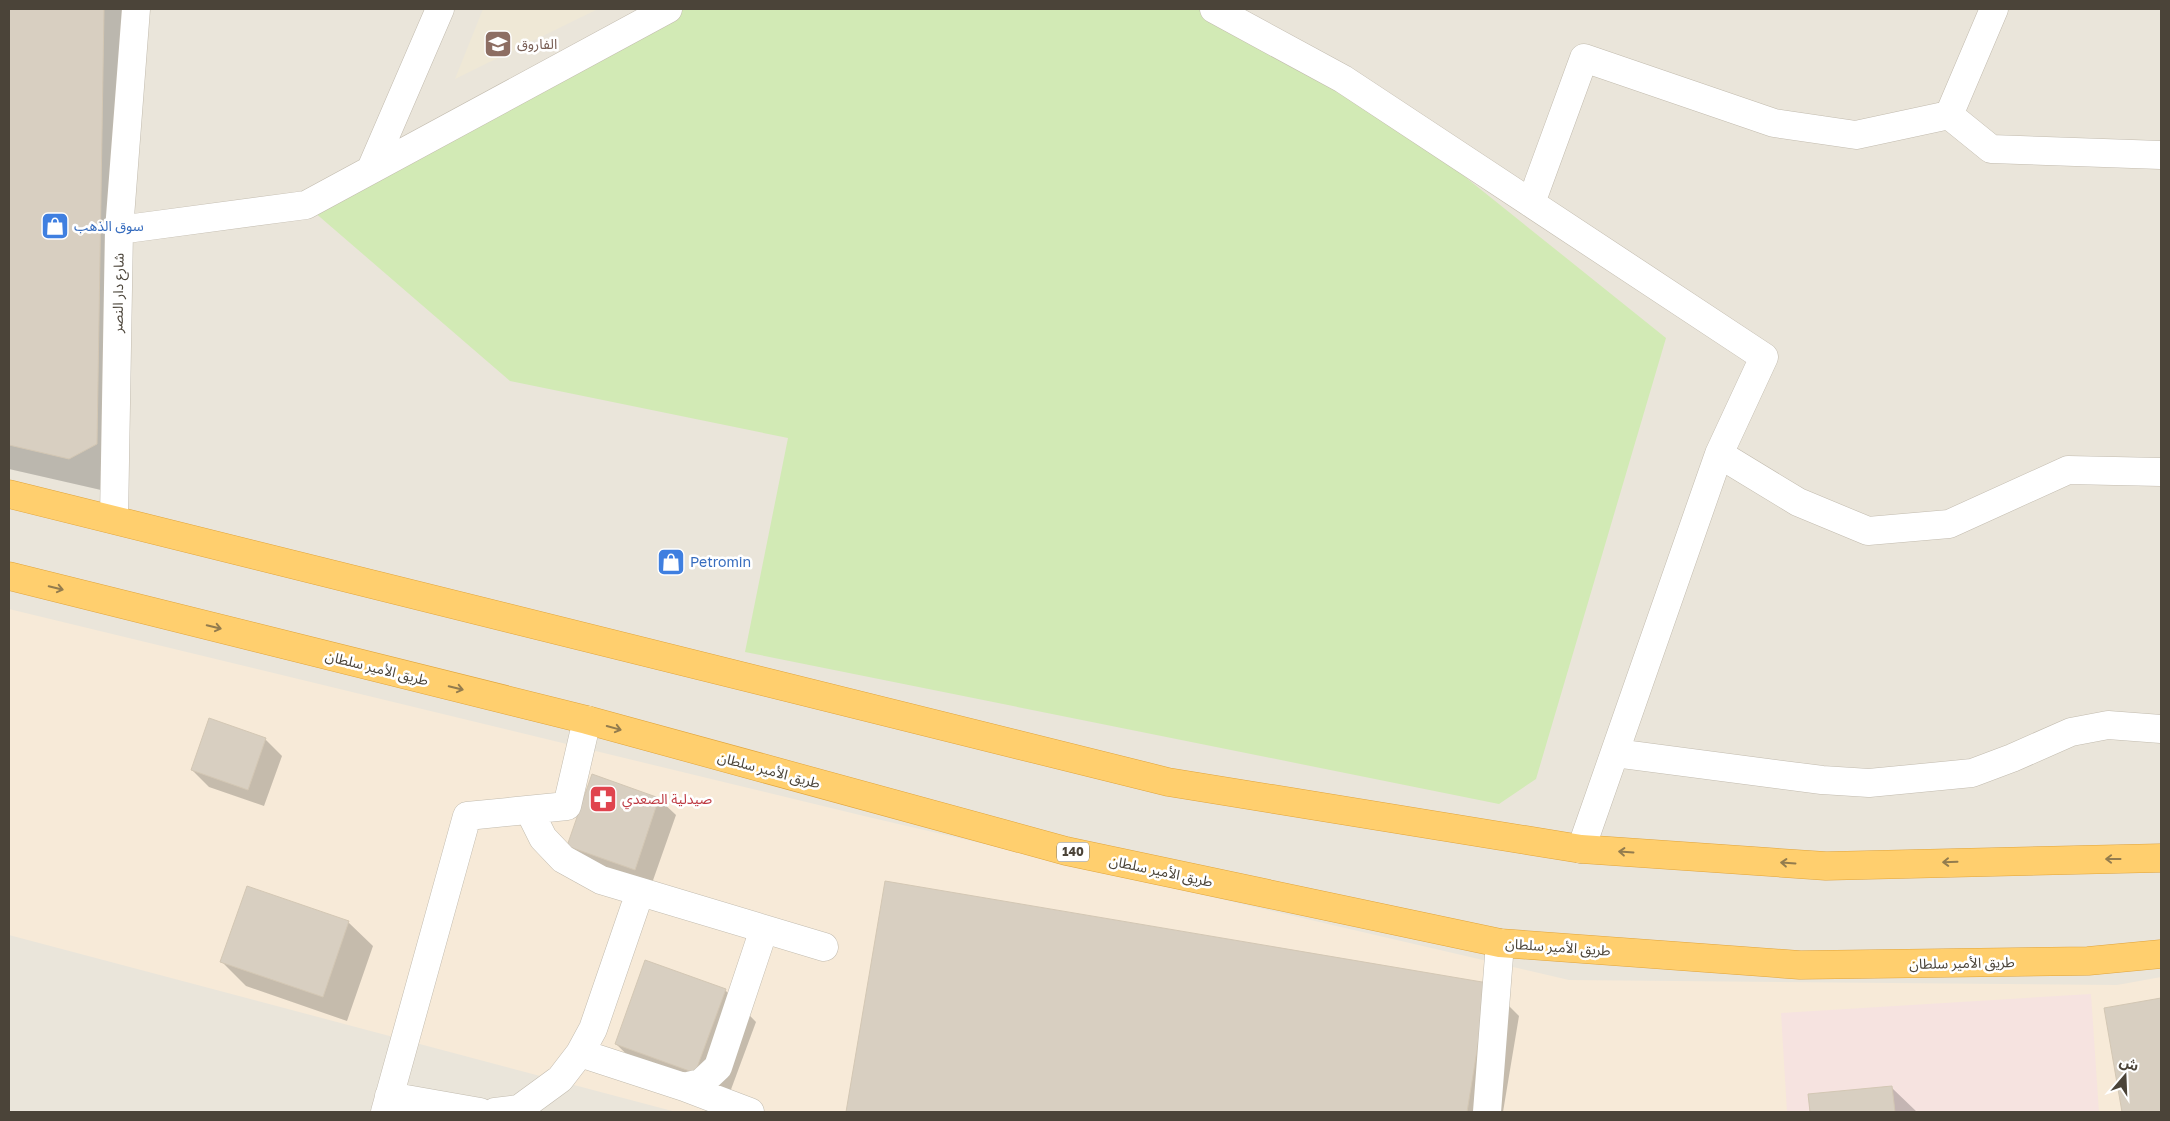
<svg xmlns="http://www.w3.org/2000/svg" width="2170" height="1121" viewBox="0 0 2170 1121" font-family="'Golos Text','Noto Sans Arabic',sans-serif">
  <style>
    .residential { fill: #eae5da }
    .commercial { fill: #f7ead8 }
    .education { fill: #efe8d6 }
    .medical { fill: #f6e3e0 }
    .green { fill: #d2eab5 }
    .shadow { fill: #0003 }
    .building { fill: #d8cfc1; stroke: #d3c7b4 }
    .lines { fill: none; stroke-linecap: round; stroke-linejoin: round }
    .minor-casing { stroke: #c2bbae; stroke-width: 29 }
    .highway-casing { stroke: #e0a43c; stroke-width: 29 }
    .minor { stroke: #fff; stroke-width: 28 }
    .highway { stroke: #ffcf6e; stroke-width: 28 }
    .oneway { stroke: #937c4e }
    .labels { text-anchor: middle; stroke-width: 5; stroke-linejoin: round; paint-order: stroke }
    .shield { fill: #fff; stroke: #817c74; stroke-width: 1 }
    .shield-label { font-size: 12px; font-weight: bold; fill: #4b4439 }
    .education-label { font-size: 14px; fill: #785e54; stroke: #fff; text-anchor: start }
    .shop-label { font-size: 14px; fill: #366cbe; stroke: #fff; text-anchor: start }
    .street-label { font-size: 14px; fill: #4b4439; stroke: #fff }
    .health-label { font-size: 14px; fill: #be3a42; stroke: #fff; text-anchor: start }
  </style>
  <rect width="100%" height="100%" fill="#f6f3ec"/>
  <path class="residential" d="M9 9H2161V1112H9Z"/>
  <path class="commercial" d="M9 609 864 816 1569 980 2117 985 2161 977V1112H676L9 935Z"/>
  <path class="education" d="M483 9H598L455 79Z"/>
  <path class="medical" d="M2091 994 2099 1112H1787L1781 1013Z"/>
  <path class="green" d="M668 9H1214L1343 79 1666 338 1536 779 1499 804 745 652 788 438 510 381 306 205Z"/>
  <path class="shadow" d="M9 9H135L101 490 9 469Z
    M265 739 282 756 264 806 209 787 192 770Z
    M593 776 659 799 676 815 651 886 585 863 568 846Z
    M886 883 1488 985 1519 1016 1503 1112H847Z
    M348 922 373 946 347 1021 246 986 222 962Z
    M725 990 756 1022 726 1103 648 1075 616 1044Z
    M2161 999V1112H2124L2106 1009Z
    M1892 1088 1917 1112H1811L1809 1095Z"/>
  <path class="building" d="M9 9H104L97 444 69 459 9 445Z
    M209 718 266 738 248 790 191 770Z
    M592 774 659 798 635 870 567 846Z
    M885 881 1488 983 1467 1112H846Z
    M247 886 349 921 323 997 220 962Z
    M645 960 726 989 695 1073 615 1044Z
    M2161 998V1112H2122L2104 1008Z
    M1892 1086 1895 1112H1810L1808 1094Z"/>
  <g class="lines">
    <g class="minor-casing">
      <path id="minor" d="M1214 9 1343 79 1764 357 1719 454 1581 849
        M1994 9 1949 115 1991 149 2161 155
        M371 169 440 9
        M1531 203 1584 58 1774 123 1856 135 1949 115
        M119 230 306 205 668 9
        M1719 454 1798 502 1868 531 1949 524 2068 470 2161 472
        M114 519 119 230 136 9
        M1615 753 1822 780 1869 783 1972 773 2012 758 2071 732 2108 725 2161 729
        M529 810 543 838 563 859 601 880 824 947
        M580 1053 684 1087 701 1083 718 1067 764 929
        M684 1087 750 1112
        M389 1096 480 1112
        M385 1112 467 816 567 806 587 720
        M495 1112 519 1109 560 1079 580 1053 593 1029 640 892
        M1487 1112 1500 943"/>
    </g>
    <g class="highway-casing">
      <path id="highway" d="M9 494 1168 782 1581 849 1826 866 2161 858
        M9 576 587 720 1066 851 1500 943 1800 965 2088 961 2161 954"/>
    </g>
    <use href="#minor" class="minor"/>
    <use href="#highway" class="highway"/>
  </g>
  <defs><path id="oneway-shaft" d="M-6 0H5M1.5-3L5.5 0L1.5 3" fill="none" stroke-width="1.6" stroke-linecap="round" stroke-linejoin="round" transform="scale(1.25)"/></defs>
  <g class="oneway">
    <use href="#oneway-shaft" transform="translate(56 588) rotate(14)"/>
    <use href="#oneway-shaft" transform="translate(214 627) rotate(14)"/>
    <use href="#oneway-shaft" transform="translate(456 688) rotate(14)"/>
    <use href="#oneway-shaft" transform="translate(614 728) rotate(15)"/>
    <use href="#oneway-shaft" transform="translate(1626 852) rotate(-176)"/>
    <use href="#oneway-shaft" transform="translate(2113 859) rotate(180)"/>
    <use href="#oneway-shaft" transform="translate(1950 862) rotate(178)"/>
    <use href="#oneway-shaft" transform="translate(1788 863) rotate(-176)"/>
  </g>
  <defs>
    <g id="school-square" transform="scale(1.4375)"><rect x="-9" y="-9" width="18" height="18" rx="4" fill="#8d6e63" stroke="#fff"/><path d="M0-5L7-2L0 1L-7-2ZM-4 1L0 2.5L4 1V4Q0 6-4 4Z" fill="#fff"/></g>
    <g id="shop-square" transform="scale(1.4375)"><rect x="-9" y="-9" width="18" height="18" rx="4" fill="#3f7fe0" stroke="#fff"/><path d="M-5-2.5h2.3a2.7 3.5 0 0 1 5.4 0H5L5.5 6h-11ZM-1.5-2.5h3a1.5 2.3 0 0 0-3 0Z" fill="#fff"/></g>
    <g id="pharmacy-square" transform="scale(1.4375)"><rect x="-9" y="-9" width="18" height="18" rx="4" fill="#e0444e" stroke="#fff"/><path d="M-2-6h4v4h4v4h-4v4h-4v-4h-4v-4h4Z" fill="#fff"/></g>
  </defs>
  <g fill-rule="evenodd">
    <use href="#school-square" x="498" y="44"/>
    <use href="#shop-square" x="55" y="226"/>
    <use href="#shop-square" x="671" y="562"/>
    <use href="#pharmacy-square" x="603" y="799"/>
  </g>
  <g class="labels">
    <rect class="shield" x="1057" y="842.5" width="32" height="19" rx="4"/>
    <g class="shield-label">
      <text x="1073" y="856">140</text>
    </g>
    <g class="education-label">
      <text x="517" y="49">الفاروق</text>
    </g>
    <g class="shop-label">
      <text x="74" y="231">سوق الذهب</text>
      <text x="690" y="567">Petromin</text>
    </g>
    <g class="street-label">
      <text transform="translate(118 293) rotate(-89)" y="5">شارع دار النصر</text>
      <text transform="translate(377 668) rotate(14)" y="5">طريق الأمير سلطان</text>
      <text transform="translate(769 770) rotate(15)" y="5">طريق الأمير سلطان</text>
      <text transform="translate(1161 871) rotate(12)" y="5">طريق الأمير سلطان</text>
      <text transform="translate(1558 947) rotate(4)" y="5">طريق الأمير سلطان</text>
      <text transform="translate(1962 963) rotate(-1)" y="5">طريق الأمير سلطان</text>
    </g>
    <g class="health-label">
      <text x="622" y="804">صيدلية الصعدي</text>
    </g>
  </g>
  <rect width="2170" height="1121" fill="none" stroke="#4b4439" stroke-width="20"/>
  <g transform="translate(2125 1076) rotate(19)" stroke="#ffffff" stroke-width="4" paint-order="stroke">
  <path d="M0-4L9 19L0 12L-9 19Z" fill="#4b4439"/>
  <text y="-8" font-size="14" font-weight="bold" text-anchor="middle" fill="#4b4439">ش</text>
  </g>
</svg>
